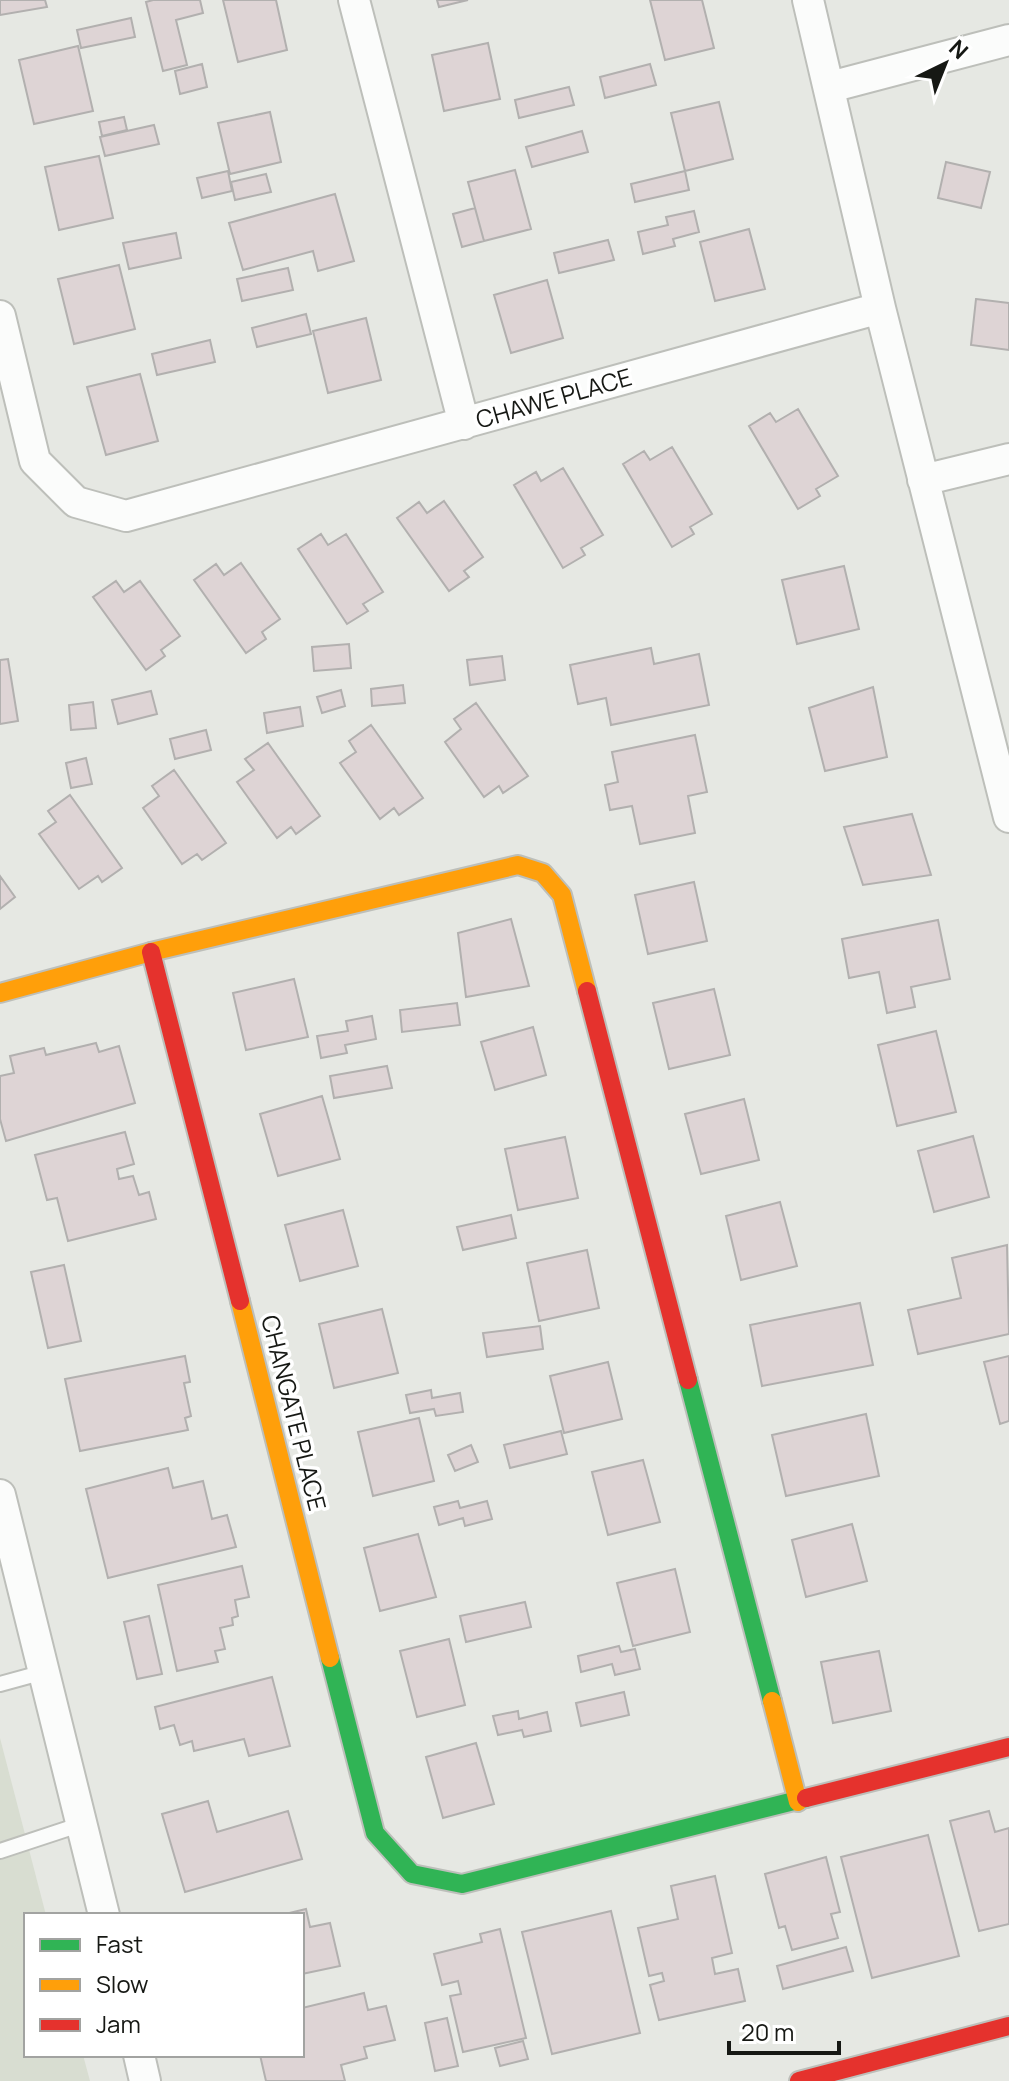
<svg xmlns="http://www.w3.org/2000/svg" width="1009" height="2081" viewBox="0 0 1009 2081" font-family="Manrope,sans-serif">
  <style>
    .built { fill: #d8ddd1 }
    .building { fill: #ded4d5; stroke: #b2b0af; stroke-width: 2 }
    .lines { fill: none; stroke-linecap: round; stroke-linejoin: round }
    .lane-casing { stroke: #bdbfba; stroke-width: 18 }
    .street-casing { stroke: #bdbfba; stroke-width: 34 }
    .fast-casing { stroke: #bdbfba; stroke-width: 22 }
    .slow-casing { stroke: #bdbfba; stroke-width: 22 }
    .jam-casing { stroke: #bdbfba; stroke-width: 22 }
    .lane { stroke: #fbfcfb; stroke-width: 14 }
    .street { stroke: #fbfcfb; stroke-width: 30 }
    .fast { stroke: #30b455; stroke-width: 18 }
    .slow { stroke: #ff9f0a; stroke-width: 18 }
    .jam { stroke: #e5322d; stroke-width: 18 }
    .labels { text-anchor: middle; stroke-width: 7; stroke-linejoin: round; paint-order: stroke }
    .street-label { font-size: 24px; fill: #161814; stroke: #fff }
  </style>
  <rect width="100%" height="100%" fill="#e6e8e3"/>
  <path class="built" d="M0 1738 46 1915H26V2055H83L90 2081H0Z"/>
  <path class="building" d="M0 0H45L47 7 0 15Z
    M153 0H200L203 13 176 20 187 65 163 71 146 2Z
    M223 0H276L287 50 238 62Z
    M437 0H468L439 7Z
    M650 0H702L714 48 665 60Z
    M131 18 135 37 81 48 77 30Z
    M488 43 500 99 444 111 432 55Z
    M78 46 93 111 34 124 19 60Z
    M202 64 207 87 180 94 175 71Z
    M650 64 656 85 605 98 600 77Z
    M569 87 574 105 519 118 515 100Z
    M719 102 733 159 685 171 671 113Z
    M270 112 281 162 230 174 218 123Z
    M124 117 127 130 102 136 99 122Z
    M154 125 159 144 105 156 100 137Z
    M582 131 588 152 532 167 526 147Z
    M99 156 113 218 59 230 45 167Z
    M946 162 990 172 981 208 938 198Z
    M515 170 531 229 484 241 468 182Z
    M228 171 232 191 202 198 197 178Z
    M685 171 689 190 635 202 631 184Z
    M266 174 271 192 235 200 231 182Z
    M335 194 354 261 318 271 313 251 243 270 229 223Z
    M475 208 484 241 462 247 453 214Z
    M694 211 699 232 673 239 675 246 643 254 638 232 668 225 666 217Z
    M749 229 765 289 715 301 700 242Z
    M176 233 181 258 129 269 123 243Z
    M608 240 614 260 559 273 554 253Z
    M119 265 135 329 74 344 58 279Z
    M288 268 293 290 242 301 237 279Z
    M547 280 563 338 511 353 494 295Z
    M976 299 1009 303V350L971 345Z
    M306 314 311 334 257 347 252 328Z
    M366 318 381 380 328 393 313 331Z
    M210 340 215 362 157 375 152 354Z
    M140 374 158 441 106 455 87 387Z
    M798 409 838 476 816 489 820 496 798 509 749 426 770 413 776 422Z
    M672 447 712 514 690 527 694 534 672 547 623 464 644 451 650 460Z
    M563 468 603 535 581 548 585 555 563 568 514 485 536 472 541 481Z
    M444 501 483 557 464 571 469 577 449 591 397 518 419 502 427 513Z
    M321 534 328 545 346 534 383 592 363 604 368 611 347 624 298 549Z
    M241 563 280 619 262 632 266 639 246 653 194 580 216 564 224 575Z
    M844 566 859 629 797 644 782 580Z
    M116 581 124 592 140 581 180 636 161 650 165 656 146 670 93 597Z
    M349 644 351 668 314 671 312 647Z
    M651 648 654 664 699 654 709 705 611 725 606 698 578 704 570 665Z
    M502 656 505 680 470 685 467 660Z
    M8 659 18 721 0 724V660Z
    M403 685 405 703 372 706 371 689Z
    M873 687 887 757 825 771 809 708Z
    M341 690 345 706 322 713 317 697Z
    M151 691 157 714 118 724 112 700Z
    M93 702 96 728 71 730 69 705Z
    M476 703 528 776 503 793 499 786 484 797 445 742 461 729 454 719Z
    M300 707 303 726 267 733 264 713Z
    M371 725 423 798 399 815 394 808 380 819 340 763 356 752 349 741Z
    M206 730 211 750 175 759 170 739Z
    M695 735 707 792 688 796 695 833 640 844 632 806 610 810 605 785 618 782 612 752Z
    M268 743 320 816 296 834 291 827 277 838 237 782 254 770 245 759Z
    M86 758 92 784 71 788 66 763Z
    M174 770 226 843 202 860 197 854 182 864 143 808 159 796 152 786Z
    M70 795 122 868 102 882 98 876 79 889 39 834 56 822 48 811Z
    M912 814 931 875 863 885 844 827Z
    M0 876 15 897 0 909Z
    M694 882 707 941 648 954 635 895Z
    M511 919 529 986 466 997 458 933Z
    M938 920 950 979 911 987 915 1007 887 1013 879 972 849 978 842 939Z
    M294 979 308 1037 246 1050 233 993Z
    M714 989 730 1055 669 1069 653 1003Z
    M457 1003 460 1025 402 1032 400 1010Z
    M372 1016 376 1039 345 1045 347 1053 321 1058 317 1036 348 1031 346 1021Z
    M533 1027 546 1075 495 1090 481 1042Z
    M936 1031 956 1112 897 1126 878 1045Z
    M96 1043 99 1052 119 1046 135 1103 6 1141 0 1119V1076L14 1073 10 1056 44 1048 46 1055Z
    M387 1066 392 1088 334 1098 330 1076Z
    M322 1096 340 1159 278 1176 260 1114Z
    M744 1099 759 1160 701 1174 685 1114Z
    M125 1132 134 1164 117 1169 119 1179 133 1176 139 1195 149 1192 156 1219 68 1241 57 1198 47 1200 35 1155Z
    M973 1136 989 1197 934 1212 918 1151Z
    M565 1137 578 1198 518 1210 505 1149Z
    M780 1202 797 1266 741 1280 726 1216Z
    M343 1210 358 1266 300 1281 285 1225Z
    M511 1215 516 1238 463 1250 457 1227Z
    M1007 1245 1009 1334 918 1354 908 1310 961 1298 952 1258Z
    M587 1250 599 1308 539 1321 527 1263Z
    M64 1265 81 1341 48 1348 31 1272Z
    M860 1303 873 1365 762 1386 750 1325Z
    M382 1309 398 1373 334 1388 319 1324Z
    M540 1326 543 1349 487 1357 483 1333Z
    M185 1356 190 1382 184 1383 191 1416 185 1418 188 1430 80 1451 65 1379Z
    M1009 1356V1421L1000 1424 984 1362Z
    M608 1362 622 1419 564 1433 550 1376Z
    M431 1390 432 1398 460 1393 463 1412 436 1416 434 1409 410 1413 406 1395Z
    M866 1414 879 1476 786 1496 772 1435Z
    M419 1418 434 1481 373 1496 358 1432Z
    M561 1431 567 1454 510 1468 504 1445Z
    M471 1445 478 1462 455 1471 448 1455Z
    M643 1460 660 1522 608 1535 592 1472Z
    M168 1468 173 1488 203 1481 212 1519 227 1515 236 1547 108 1578 86 1489Z
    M458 1501 460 1508 487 1501 492 1519 465 1526 463 1518 439 1525 434 1507Z
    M852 1524 867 1581 806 1597 792 1540Z
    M418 1534 436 1597 380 1611 364 1548Z
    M242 1566 249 1597 235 1600 238 1616 232 1618 233 1625 220 1628 225 1649 215 1651 218 1662 177 1671 158 1585Z
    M675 1569 690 1632 633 1646 617 1583Z
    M525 1602 531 1627 466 1642 460 1616Z
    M149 1616 162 1674 137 1679 124 1622Z
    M449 1639 465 1705 417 1717 400 1651Z
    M619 1646 621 1652 635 1649 640 1669 615 1675 612 1664 581 1672 578 1656Z
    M879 1651 891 1711 833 1723 821 1662Z
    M272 1677 290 1746 249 1756 244 1739 194 1751 192 1741 180 1745 174 1725 160 1729 155 1707Z
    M624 1692 629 1715 581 1726 576 1703Z
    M518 1711 519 1719 547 1712 551 1731 524 1737 522 1730 498 1735 493 1716Z
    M476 1743 494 1804 443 1818 426 1757Z
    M208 1801 217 1832 288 1811 302 1859 185 1892 162 1814Z
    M989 1811 995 1832 1009 1828V1924L979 1931 950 1821Z
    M928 1835 959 1956 872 1978 841 1857Z
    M826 1857 840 1912 831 1914 838 1938 792 1950 785 1926 779 1928 765 1874Z
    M715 1876 732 1953 712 1958 715 1974 738 1969 745 2001 659 2020 650 1985 664 1981 662 1973 649 1976 638 1928 678 1919 671 1886Z
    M306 1909 310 1927 330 1923 340 1966 302 1974V1915H281Z
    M611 1911 640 2033 552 2054 522 1932Z
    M500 1929 526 2038 463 2052 450 1996 461 1994 458 1981 442 1985 434 1954 482 1942 480 1934Z
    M846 1947 853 1971 783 1989 777 1966Z
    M364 1993 368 2010 386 2006 395 2040 364 2047 367 2058 341 2065 345 2081H266L260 2055H302V2008Z
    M447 2018 458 2066 435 2071 425 2023Z
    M523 2041 528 2059 500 2066 495 2048Z"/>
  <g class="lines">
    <g class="lane-casing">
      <path id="lane" d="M0 1684 44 1672
        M0 1851 82 1824"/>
    </g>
    <g class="street-casing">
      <path id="street" d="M354 0 464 424
        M808 0 880 308 1009 817
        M830 87 1009 40
        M0 316 35 461 76 502 126 516 880 308
        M923 480 1009 459
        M0 1495 104 1915
        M139 2055 145 2081"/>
    </g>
    <g class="fast-casing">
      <path id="fast" d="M688 1380 772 1701
        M330 1658 375 1833 412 1874 462 1884 806 1798"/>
    </g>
    <g class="slow-casing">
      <path id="slow" d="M0 993 151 952 518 865 543 873 562 895 587 991
        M240 1301 330 1658
        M772 1701 798 1802"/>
    </g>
    <g class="jam-casing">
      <path id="jam" d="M151 952 240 1301
        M587 991 688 1380
        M806 1798 1009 1747
        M799 2081 1009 2026"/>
    </g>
    <use href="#lane" class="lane"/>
    <use href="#street" class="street"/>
    <use href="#fast" class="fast"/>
    <use href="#slow" class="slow"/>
    <use href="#jam" class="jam"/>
  </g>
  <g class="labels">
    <g class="street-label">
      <text transform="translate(554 399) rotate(-16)" y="8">CHAWE PLACE</text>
      <text transform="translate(293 1413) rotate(76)" y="8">CHANGATE PLACE</text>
    </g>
  </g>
  <rect x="24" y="1913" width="280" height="144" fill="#ffffff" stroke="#a2a3a1" stroke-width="2"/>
  <rect x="40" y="1939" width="40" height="12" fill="#30b455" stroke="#a2a3a1" stroke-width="2"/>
  <text x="96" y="1953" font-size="24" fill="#161814">Fast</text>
  <rect x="40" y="1979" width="40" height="12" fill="#ff9f0a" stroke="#a2a3a1" stroke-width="2"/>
  <text x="96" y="1993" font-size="24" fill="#161814">Slow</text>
  <rect x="40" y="2019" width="40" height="12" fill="#e5322d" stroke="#a2a3a1" stroke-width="2"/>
  <text x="96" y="2033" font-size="24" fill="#161814">Jam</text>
  <g transform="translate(945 64) rotate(43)" stroke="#ffffff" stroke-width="6" paint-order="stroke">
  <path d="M0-6L14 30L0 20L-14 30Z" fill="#161814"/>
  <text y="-12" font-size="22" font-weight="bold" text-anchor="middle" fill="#161814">N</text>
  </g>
  <path d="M729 2041v12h110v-12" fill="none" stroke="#161814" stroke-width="4"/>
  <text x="741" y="2041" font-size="24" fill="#161814" stroke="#ffffff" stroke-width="6" paint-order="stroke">20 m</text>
</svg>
